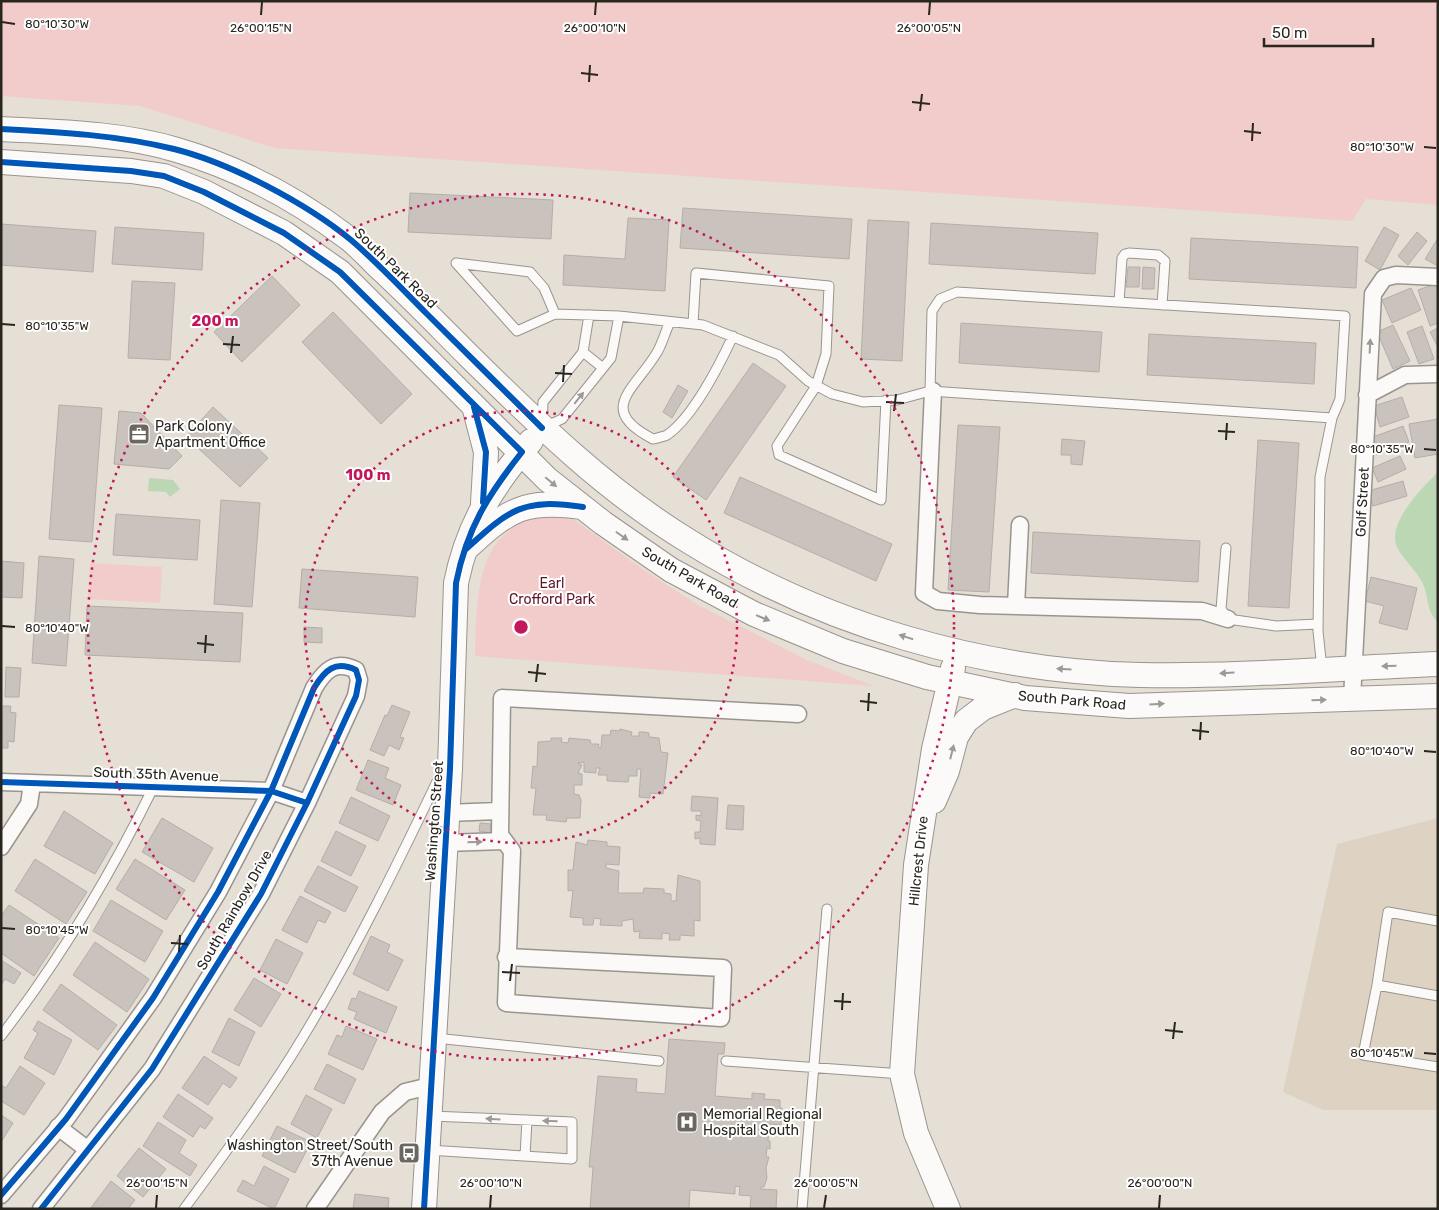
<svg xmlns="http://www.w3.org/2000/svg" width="1439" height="1210" viewBox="0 0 1439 1210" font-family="Rubik,sans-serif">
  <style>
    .built { fill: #ded3c2 }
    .green { fill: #f1cccb }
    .water { fill: #bcd7b4 }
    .building { fill: #cac3bd; stroke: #b5aea8 }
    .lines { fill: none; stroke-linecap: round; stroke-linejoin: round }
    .lane-casing { stroke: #99958e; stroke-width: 11 }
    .street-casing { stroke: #99958e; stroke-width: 19 }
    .secondary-casing { stroke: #99958e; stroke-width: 26 }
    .lane { stroke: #fbfaf9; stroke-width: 9 }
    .street { stroke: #fbfaf9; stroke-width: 16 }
    .secondary { stroke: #fbfaf9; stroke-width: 24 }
    .cycleway-casing { stroke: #fff; stroke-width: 9 }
    .cycleway { stroke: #0057b8; stroke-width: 6 }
    .oneway { fill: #9c9a97 }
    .ticks { fill: none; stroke: #29251f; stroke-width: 2 }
    .ring { fill: none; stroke: #c2185b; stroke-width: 2.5; stroke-dasharray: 2.5 5 }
    .labels { text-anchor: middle; stroke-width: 4; stroke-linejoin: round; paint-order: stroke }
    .street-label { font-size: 14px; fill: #29251f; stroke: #fff }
    .poi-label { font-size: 14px; fill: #29251f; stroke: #fff; text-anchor: start }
    .park-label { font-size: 14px; fill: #601525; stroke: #fff }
    .ticks-label { font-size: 12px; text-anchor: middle; fill: #29251f; stroke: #fff; stroke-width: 4; stroke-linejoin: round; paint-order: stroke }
    .centre { fill: #c2185b; stroke: #fff; stroke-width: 2.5 }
    .ring-label { font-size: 15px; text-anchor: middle; font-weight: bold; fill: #c2185b; stroke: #fff; stroke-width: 4; stroke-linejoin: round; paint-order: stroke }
  </style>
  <rect width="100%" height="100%" fill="#e5dfd5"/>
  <path class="built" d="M1438 818V1110H1323L1283 1092 1337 844Z"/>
  <path class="green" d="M1 1H1438V205L1366 199 1352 221 275 148 140 106 1 96Z
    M551 516 573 519 642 569 698 605 809 661 874 686 475 656C477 609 473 539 528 520 535 517 544 517 551 516Z
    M90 563 162 567 160 603 88 599Z"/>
  <path class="water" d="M1438 472V622C1426 611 1429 597 1423 584 1417 571 1405 561 1398 549 1384 525 1423 487 1438 472Z
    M149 478 173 480 180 489 170 497 166 492 148 491Z"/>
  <path class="building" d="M410 193 553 200 551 239 408 232Z
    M683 208 852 219 849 259 680 248Z
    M628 218 669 220 665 291 563 285 564 255 625 259Z
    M868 220 909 222 902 361 861 359Z
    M931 223 1098 233 1095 274 929 264Z
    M1 224 96 231 93 272 1 265Z
    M115 227 204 233 202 270 112 264Z
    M1384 227 1399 235 1380 270 1365 261Z
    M1417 232 1427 241 1408 265 1398 256Z
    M1191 238 1358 247 1356 288 1189 279Z
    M1438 238V266L1425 259Z
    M1128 267H1140L1139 287H1126Z
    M1143 267 1155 268 1154 289H1142Z
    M272 276 300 305 242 362 214 332Z
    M132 281 175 283 170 360 128 358Z
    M1435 284 1438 291V323L1430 326 1418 290Z
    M1411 288 1421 310 1392 323 1382 300Z
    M333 312 412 394 381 424 302 342Z
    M961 323 1102 332 1099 372 959 363Z
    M1393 325 1410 361 1393 369 1377 332Z
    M1422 326 1434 359 1419 364 1407 332Z
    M1438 328V347L1430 332Z
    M1149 334 1316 343 1314 384 1147 375Z
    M753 363 786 386 706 500 673 477Z
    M678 385 688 391 672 418 663 412Z
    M1402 397 1409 417 1380 427 1374 406Z
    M59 405 102 408 92 542 49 539Z
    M213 407 268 458 240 487 186 437Z
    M119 411 141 413 182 456 169 469 114 464Z
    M1438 419V454L1415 458 1409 424Z
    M958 425 1000 427 989 592 948 590Z
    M1403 426 1409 442 1376 455 1370 438Z
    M1062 439 1085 441 1082 465 1071 464V455H1061Z
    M1258 440 1299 443 1289 608 1248 606Z
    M1400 456 1406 469 1378 482 1372 468Z
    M740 477 892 544 876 581 724 513Z
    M1403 481 1407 496 1373 506 1368 491Z
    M221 500 260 503 252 607 214 604Z
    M116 514 200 520 197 560 113 555Z
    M1033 532 1200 541 1198 582 1031 573Z
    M39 556 74 559 66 666 32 663Z
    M1 561 24 563 22 598 1 597Z
    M302 569 418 577 415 617 299 608Z
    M1371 577 1417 588 1407 630 1379 623 1384 606 1365 601Z
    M87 606 243 613 240 662 85 655Z
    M304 627 322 628V643L304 642Z
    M6 667 21 668 19 697H5Z
    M392 705 410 712 400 737 404 738 399 750 389 745 384 756 370 750 385 715 387 716Z
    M1 706H11L10 712 16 713 14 742 8 741V748H1Z
    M620 729 632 732 631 736H639V732H644L649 733V737L659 738 661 752 668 753 663 794 650 793V798L639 797 641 769H637V776H629L628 782 607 781V775H598L600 768H596V773L584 772V762L578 763 582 765 578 773 582 774V785H574V794L579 795 581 800 580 818H567L566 822 546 820 547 815H533L536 788H531L533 766 537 767 538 742 551 741V738H562L561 742 568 743 569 738 590 740 591 744H599L598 747 601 748 602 735H610L611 730 619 731Z
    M368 760 389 768 385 778 401 785 393 805 356 790Z
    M692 796 718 798 715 845 700 844V838L695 839V832H700L701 821 696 820V815L701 816V811H691Z
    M351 797 390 816 378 841 339 823Z
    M728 805 744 806 743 830 726 829Z
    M64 811 113 843 95 874 44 846Z
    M162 818 213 848 194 882 142 852Z
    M480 823 491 824 490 833 479 831Z
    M336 831 366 846 351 876 321 861Z
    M588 840 607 842V846L620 847 619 865 606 864V868L619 871 618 893H643L644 888 664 889V893L671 894V901H676L678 875 700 881V921L694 920V936L680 935V940H669L670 934 662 933V939L639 938 640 931 634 932 633 919 622 921V926L600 925 601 919 594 918 593 925H583V918L570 917 573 890 568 891V870H573L576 842 587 845Z
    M35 859 87 892 66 924 15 891Z
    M135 859 185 890 166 920 116 889Z
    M318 866 358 887 345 912 304 891Z
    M300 896 331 912 325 923 318 920 307 943 282 930Z
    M111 900 163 931 145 962 93 931Z
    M9 905 59 938 34 976 1 953V916Z
    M371 936 390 945 387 952 403 960 388 991 353 974Z
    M276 939 303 953 287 984 260 970Z
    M95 942 149 979 127 1012 73 975Z
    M1 960 21 973 14 984 5 979 1 985Z
    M254 978 281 994 261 1027 234 1010Z
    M61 984 117 1025 98 1050 43 1010Z
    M359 991 397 1007 386 1033 354 1019 357 1012 348 1009 352 998 356 999Z
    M229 1018 255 1032 239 1066 212 1052Z
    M38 1021 72 1040 54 1075 24 1058 38 1033 33 1030Z
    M346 1026 377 1039 363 1070 328 1054 337 1035 342 1037Z
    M669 1039 725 1043 724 1054H718L715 1096 752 1099V1093L765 1094 764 1099 780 1100V1108H782L781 1125 769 1124 768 1141H770V1149L767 1148 766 1157H769L766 1168 767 1178 764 1187H761L760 1189 777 1190 776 1209H750L751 1196 739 1195 740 1187 735 1186V1194L690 1190 689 1209H590L593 1167H589L598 1076 637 1079 636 1092 665 1094Z
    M204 1056 237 1078 230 1088 223 1083 208 1105 182 1088Z
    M327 1064 356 1079 344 1104 314 1089Z
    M20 1066 45 1083 24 1115 1 1101V1085L6 1088Z
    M178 1094 213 1118 205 1129 200 1126 193 1137 163 1117Z
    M306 1095 332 1109 317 1138 291 1124Z
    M1 1115 13 1123 1 1142Z
    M158 1122 186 1140 179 1153 197 1165 190 1176 143 1146Z
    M277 1126 311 1142 295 1173 262 1156Z
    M139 1148 166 1169 143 1197 117 1176Z
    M264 1166 289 1179 274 1209 237 1191 243 1180 254 1186Z
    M111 1181 135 1200 128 1209H90Z
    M355 1194 389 1198 388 1209H353Z"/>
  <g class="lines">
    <g class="lane-casing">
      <path id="lane" d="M1119 302 1122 258 1125 254 1129 253 1158 255 1165 261 1162 305
        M555 314 517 331 456 263 530 272 544 288 555 314 619 316 703 325 779 355 808 381 832 394 863 402 897 400 930 391 1332 418 1320 477 1318 631 1322 669
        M589 315 583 352 543 402 542 428 562 419 611 358 619 316
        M670 322C665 332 662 345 656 354 634 390 596 410 653 439 657 438 663 437 667 435 693 417 720 364 733 336
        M693 324 696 273 829 286 826 354 816 386 777 446 779 455 881 500 886 400
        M583 352 603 368
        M930 391 932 311 940 299 957 292 1345 316 1340 399 1332 418
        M1226 548 1221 609 1228 619 1276 626 1318 624
        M1438 921 1388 912 1377 985 1363 1055 1438 1067
        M1377 985 1438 996
        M1 1036C61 958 111 874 154 786
        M435 1038 659 1061
        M726 1061 902 1074
        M428 1150 572 1159V1122L431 1116
        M525 1156 527 1120
        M184 1209C225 1153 267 1097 303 1037 355 951 399 861 442 771
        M802 1209 827 909"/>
    </g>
    <g class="street-casing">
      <path id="street" d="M933 391 924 593 938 601 980 605 1202 611 1228 619
        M1367 395 1405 375 1438 374
        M1016 606 1020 525
        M1352 699 1373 294 1384 278 1396 275 1438 277
        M1 782 271 791 307 803
        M447 813 498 811
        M445 843 504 841
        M1 847 29 804 32 784
        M506 957 723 968 721 1018 506 1003 512 851 500 835 502 698 798 714
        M58 1127 88 1150
        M1 1195 66 1119 153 998 218 892 271 791 314 688C325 670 335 660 356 670L359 680 356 696 307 803 261 894 152 1069 41 1209
        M315 1209 382 1112 405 1092 430 1086"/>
    </g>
    <g class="secondary-casing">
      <path id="secondary" d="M1 129C59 132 121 133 177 150 238 168 297 199 348 238 360 247 371 260 383 271 412 298 440 327 469 356 538 424 606 491 690 542 824 625 982 671 1140 675 1239 677 1339 668 1438 664
        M1 162 131 171 164 176 204 192 284 233 340 272 547 479 603 523 671 570 754 614 843 651 927 677 1025 698 1129 706 1438 696
        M474 406 486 452 483 503
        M469 546C509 509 526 499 582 507
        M934 801 947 771 956 737 966 721 983 708 1015 695
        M424 1209 450 769 456 583C468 524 493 485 531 441
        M948 1209 916 1133 902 1074 916 865 934 749 953 668"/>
    </g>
    <use href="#lane" class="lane"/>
    <use href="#street" class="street"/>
    <use href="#secondary" class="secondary"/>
    <g class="cycleway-casing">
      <path id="cycleway" d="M1 129C59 132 117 135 174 149 230 163 306 203 351 240 378 263 402 289 427 314 465 352 504 390 542 428
        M1 162 131 171 164 176 204 192 284 233 340 272 522 452C488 495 467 528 456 583L450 769 424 1209
        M474 407 486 452 483 502
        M466 549C510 509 523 498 583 507
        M1 782 271 791 307 803
        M1 1195 66 1119 153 998 218 892 271 791 314 688C325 670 335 660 356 670L359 680 356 696 307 803 261 894 152 1069 41 1209"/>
    </g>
    <use href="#cycleway" class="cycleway"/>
  </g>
  <defs><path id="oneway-solid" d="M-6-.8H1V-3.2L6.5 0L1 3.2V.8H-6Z" transform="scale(1.25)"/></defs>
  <g class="oneway">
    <use href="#oneway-solid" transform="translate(1370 346) rotate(-87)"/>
    <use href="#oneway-solid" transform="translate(579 398) rotate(-51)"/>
    <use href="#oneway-solid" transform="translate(551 482) rotate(40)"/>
    <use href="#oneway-solid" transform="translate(622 536) rotate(35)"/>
    <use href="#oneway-solid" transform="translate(763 618) rotate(22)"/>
    <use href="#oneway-solid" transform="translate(906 637) rotate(-163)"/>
    <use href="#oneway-solid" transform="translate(1389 666) rotate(178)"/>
    <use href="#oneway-solid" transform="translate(1064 669) rotate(-176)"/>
    <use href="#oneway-solid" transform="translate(1227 673) rotate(177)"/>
    <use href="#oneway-solid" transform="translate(1319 700) rotate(-1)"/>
    <use href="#oneway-solid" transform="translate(1157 704) rotate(-3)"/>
    <use href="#oneway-solid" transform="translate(952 752) rotate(-76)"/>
    <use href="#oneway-solid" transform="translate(475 842) rotate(-2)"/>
    <use href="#oneway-solid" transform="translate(493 1119) rotate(-177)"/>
    <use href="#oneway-solid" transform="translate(550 1121) rotate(-178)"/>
  </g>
  <path class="ticks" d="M261 15 262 2M595 15 596 2M929 15 930 2M2 22 15 24M581 73 598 75M589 82 590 65M912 102 930 104M920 111 922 94M1244 131 1261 133M1252 141 1253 123M1424 147 1436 148M2 324 15 325M223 344 240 345M231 353 233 336M555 373 572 374M563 382 564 365M886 402 904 403M894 411 896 394M1218 431 1235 432M1226 440 1227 423M1424 449 1436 450M2 626 15 627M197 643 214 645M205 653 206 635M528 672 546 674M536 682 538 664M860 701 877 703M868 711 869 693M1192 730 1209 732M1200 740 1201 722M1424 751 1436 752M2 928 15 929M171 943 188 944M179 952 180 935M502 972 520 973M510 981 512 964M834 1001 851 1002M842 1010 843 993M1165 1030 1183 1032M1173 1039 1175 1022M1424 1053 1436 1054M156 1208 157 1195M490 1208 491 1195M824 1208 826 1195M1159 1208 1160 1195"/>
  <g class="ring">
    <circle cx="521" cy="627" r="216"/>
    <circle cx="521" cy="627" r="433"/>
  </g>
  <defs>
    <g id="office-square" transform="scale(1.125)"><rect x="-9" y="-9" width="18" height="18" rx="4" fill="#6b665f" stroke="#fff"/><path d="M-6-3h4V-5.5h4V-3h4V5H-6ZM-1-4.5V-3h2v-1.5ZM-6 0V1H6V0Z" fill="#fff"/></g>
    <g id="hospital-square" transform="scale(1.125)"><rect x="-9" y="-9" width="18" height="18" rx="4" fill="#6b665f" stroke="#fff"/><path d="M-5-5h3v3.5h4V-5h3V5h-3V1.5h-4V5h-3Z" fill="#fff"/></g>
    <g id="bus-square" transform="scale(1.125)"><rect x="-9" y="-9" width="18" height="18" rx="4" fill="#6b665f" stroke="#fff"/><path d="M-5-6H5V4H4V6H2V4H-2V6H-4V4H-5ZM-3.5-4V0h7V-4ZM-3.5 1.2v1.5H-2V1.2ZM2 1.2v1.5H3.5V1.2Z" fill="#fff"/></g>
  </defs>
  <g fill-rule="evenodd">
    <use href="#office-square" x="139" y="434"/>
    <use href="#hospital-square" x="687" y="1122"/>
    <use href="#bus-square" x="409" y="1153"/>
  </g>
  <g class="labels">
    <g class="street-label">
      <text transform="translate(396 268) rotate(44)" y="5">South Park Road</text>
      <text transform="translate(1362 502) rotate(-87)" y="5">Golf Street</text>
      <text transform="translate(690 577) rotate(30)" y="5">South Park Road</text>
      <text transform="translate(1072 700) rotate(5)" y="5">South Park Road</text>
      <text transform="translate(156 774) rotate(2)" y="5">South 35th Avenue</text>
      <text transform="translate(434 821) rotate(-86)" y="5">Washington Street</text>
      <text transform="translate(918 861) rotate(-84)" y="5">Hillcrest Drive</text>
      <text transform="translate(234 910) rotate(-60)" y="5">South Rainbow Drive</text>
    </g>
    <g class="poi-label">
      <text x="155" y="431">Park Colony<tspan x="155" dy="16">Apartment Office</tspan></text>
      <text x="703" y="1119">Memorial Regional<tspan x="703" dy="16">Hospital South</tspan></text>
      <text x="393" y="1150" text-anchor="end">Washington Street/South<tspan x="393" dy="16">37th Avenue</tspan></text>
    </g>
    <g class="park-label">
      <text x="552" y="588">Earl<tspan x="552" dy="16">Crofford Park</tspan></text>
    </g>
  </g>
  <g class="ticks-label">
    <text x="57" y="28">80°10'30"W</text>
    <text x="261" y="32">26°00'15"N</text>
    <text x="595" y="32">26°00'10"N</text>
    <text x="929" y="32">26°00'05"N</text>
    <text x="1382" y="151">80°10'30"W</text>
    <text x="57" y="330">80°10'35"W</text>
    <text x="1382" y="453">80°10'35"W</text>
    <text x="57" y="632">80°10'40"W</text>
    <text x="1382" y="755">80°10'40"W</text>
    <text x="57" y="934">80°10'45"W</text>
    <text x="1382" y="1057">80°10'45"W</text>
    <text x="157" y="1187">26°00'15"N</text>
    <text x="491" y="1187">26°00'10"N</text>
    <text x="826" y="1187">26°00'05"N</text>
    <text x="1160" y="1187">26°00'00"N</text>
  </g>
  <circle cx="521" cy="627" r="8" class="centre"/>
  <g class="ring-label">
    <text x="215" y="326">200 m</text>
    <text x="368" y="480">100 m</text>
  </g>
  <rect width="1439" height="1210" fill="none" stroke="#29251f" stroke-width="5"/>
  <path d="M1264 38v8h109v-8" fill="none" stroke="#29251f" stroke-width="2.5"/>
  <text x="1272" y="38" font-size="15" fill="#29251f" stroke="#ffffff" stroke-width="4" paint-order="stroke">50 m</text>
</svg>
